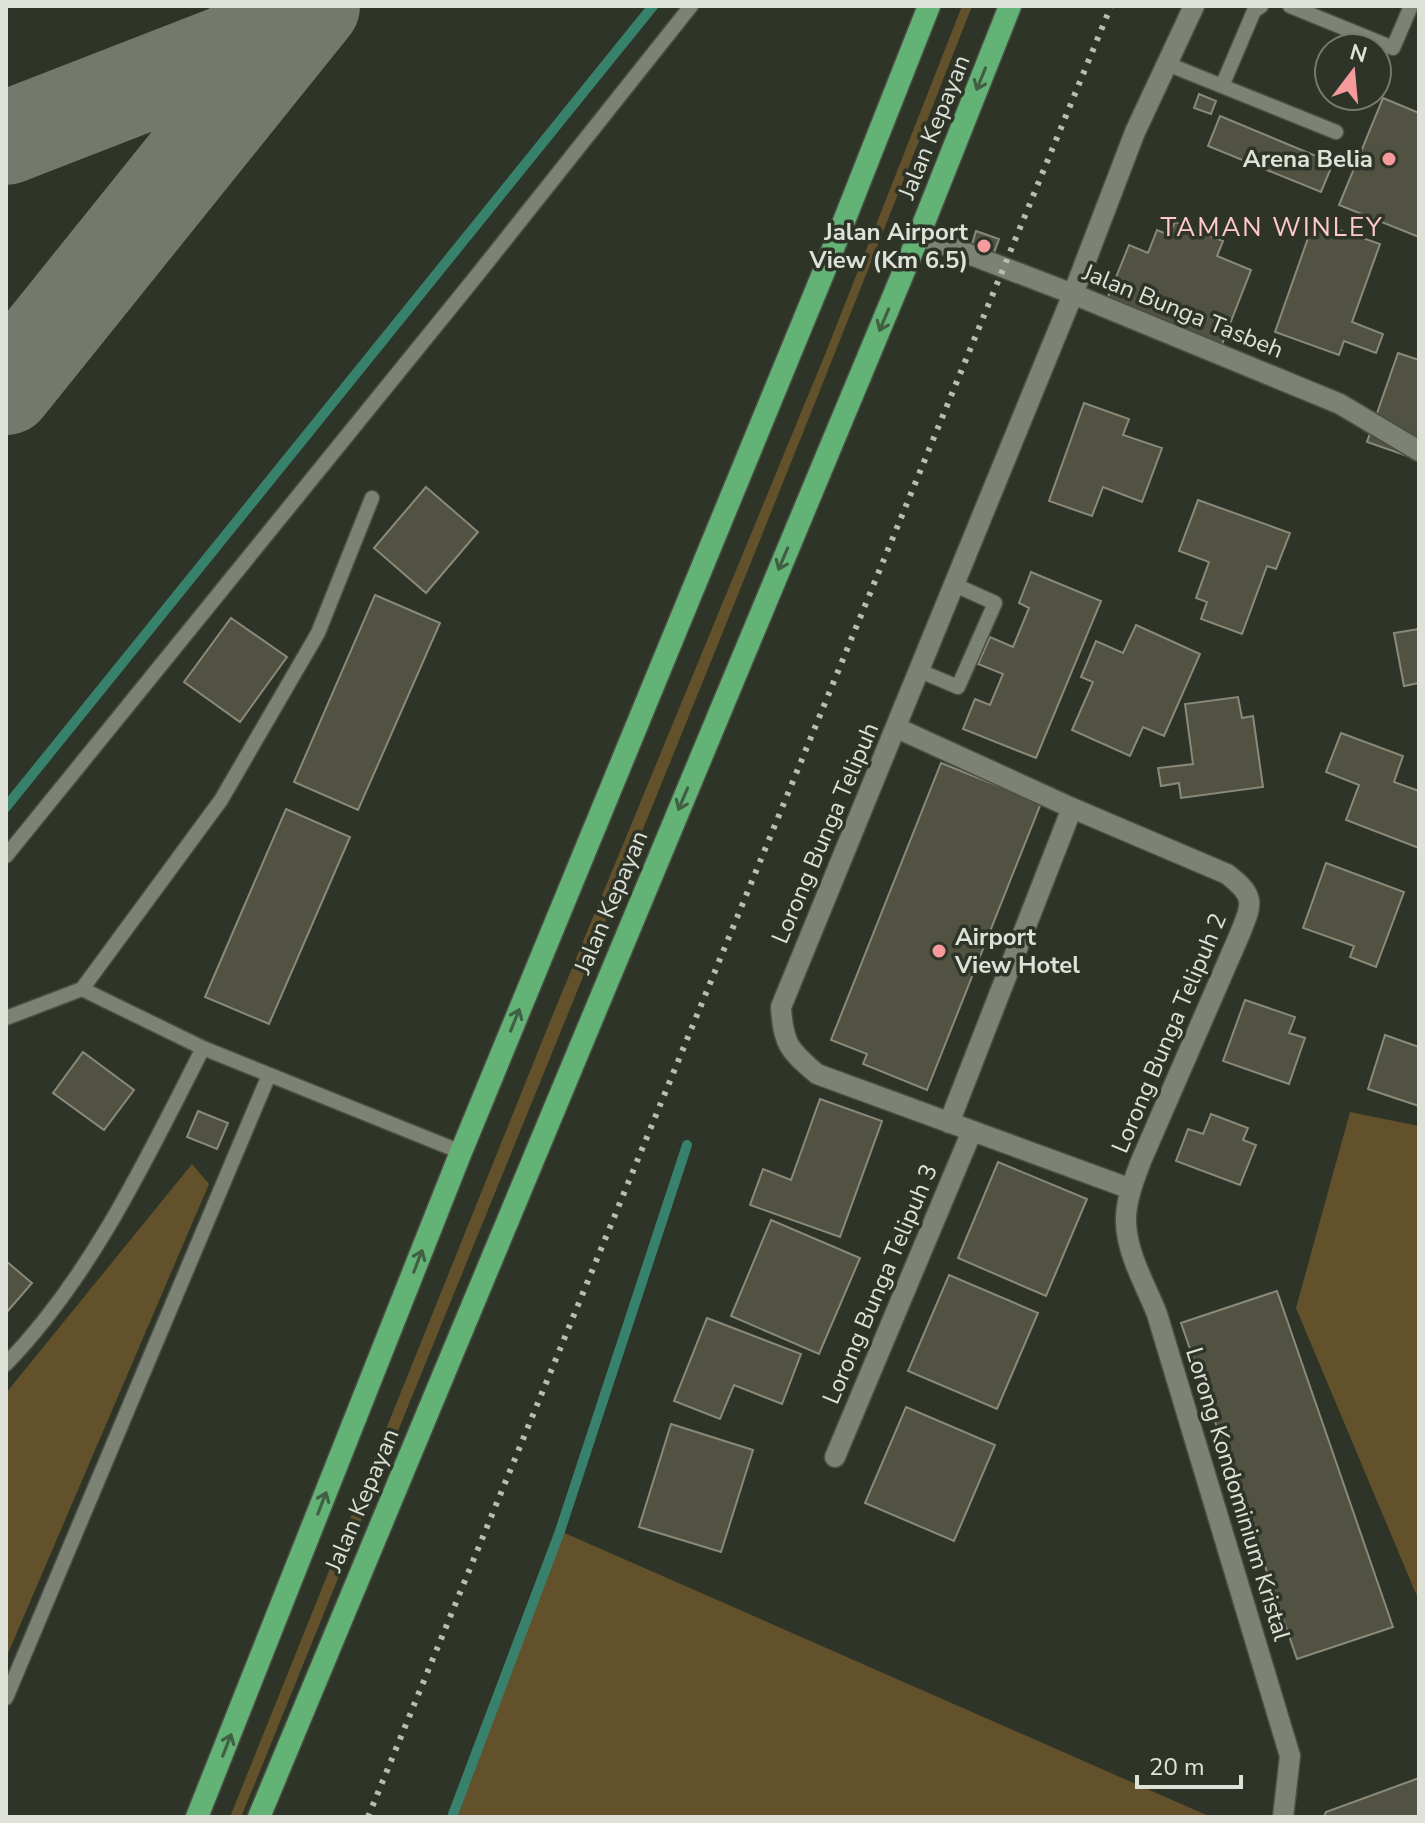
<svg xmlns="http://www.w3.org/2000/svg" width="1425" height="1823" viewBox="0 0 1425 1823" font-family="'Nunito Sans',sans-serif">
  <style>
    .green { fill: #63512b }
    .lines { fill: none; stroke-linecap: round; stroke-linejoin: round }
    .stream { stroke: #38826d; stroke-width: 10 }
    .taxiway { stroke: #74796e; stroke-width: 94 }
    .building { fill: #525243; stroke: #8a8a7a; stroke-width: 2 }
    .service-casing { stroke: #4a4f44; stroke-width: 17 }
    .minor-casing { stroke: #4a4f44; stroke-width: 23 }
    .trunk-casing { stroke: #4a4f44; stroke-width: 25 }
    .service { stroke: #7c8374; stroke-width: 14 }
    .minor { stroke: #7c8374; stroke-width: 20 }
    .trunk { stroke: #63b377; stroke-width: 22 }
    .rail { stroke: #b9beb4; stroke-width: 6; stroke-dasharray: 4 8; stroke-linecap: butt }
    .oneway { stroke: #416043 }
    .poi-dot { fill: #f59b9b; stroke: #2e3427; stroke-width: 3 }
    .labels { text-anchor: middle; stroke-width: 7; stroke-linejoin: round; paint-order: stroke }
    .street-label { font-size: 24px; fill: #dee2d9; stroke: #2e3427 }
    .poi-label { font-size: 24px; font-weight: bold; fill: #dee2d9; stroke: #2e3427; text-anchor: end }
    .neighbourhood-label { font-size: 26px; letter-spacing: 2px; fill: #ffcac9; stroke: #2e3427 }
  </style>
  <rect width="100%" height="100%" fill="#2e3427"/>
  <path class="green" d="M962 6H972C741 597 498 1182 260 1771L241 1817H230L549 1024 826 352Z
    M1350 1112 1419 1126V1601L1296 1308Z
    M192 1164 209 1184 6 1658V1393Z
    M560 1531 1211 1817H452Z"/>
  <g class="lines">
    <path class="stream" d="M6 807 653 6
      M452 1817 560 1531 687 1145"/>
    <path class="taxiway" d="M6 138 230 51 290 12
      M6 388 313 6"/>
  </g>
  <path class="building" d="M1199 94 1216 101 1211 114 1194 108Z
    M1383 98 1419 113V237L1339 205Z
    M1220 116 1333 163 1321 192 1208 146Z
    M1314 221 1380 244 1352 322 1383 334 1376 353 1344 341 1339 355 1275 332Z
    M1175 222 1223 241 1217 256 1251 270 1219 352 1104 307 1129 245 1148 253 1157 230 1169 235Z
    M976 231 999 239 991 261 969 254Z
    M1398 353 1419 360V460L1367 442Z
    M1084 403 1129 419 1123 435 1162 448 1142 502 1103 487 1092 516 1049 501Z
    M426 487 478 532 426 593 374 548Z
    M1198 500 1290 533 1276 569 1267 566 1242 634 1201 619 1207 602 1196 598 1209 562 1179 551Z
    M1031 572 1101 601 1036 758 963 729 975 699 990 705 1003 674 978 664 990 637 1013 647 1029 608 1019 603Z
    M375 595 440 623 358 810 294 782Z
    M231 618 287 657 240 722 184 682Z
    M1136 625 1200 654 1164 736 1143 727 1130 756 1072 730 1093 682 1081 677 1096 641 1123 653Z
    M1419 629V683L1404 686 1394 633Z
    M1238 697 1242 718 1253 716 1263 787 1181 798 1179 783 1161 786 1158 768 1193 764 1185 704Z
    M1341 733 1403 756 1394 782 1419 791V848L1346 820 1359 785 1326 772Z
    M941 763 1041 803 927 1090 863 1064 867 1054 831 1040Z
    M286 809 350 837 269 1024 205 997Z
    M1326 863 1404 892 1376 967 1350 957 1354 946 1303 928Z
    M1245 1000 1295 1017 1289 1033 1305 1038 1289 1084 1223 1061Z
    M1385 1035 1419 1047V1106L1368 1089Z
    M83 1052 134 1090 104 1130 53 1093Z
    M820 1099 882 1121 840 1237 750 1205 763 1169 791 1180Z
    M198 1111 228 1123 217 1149 187 1137Z
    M1211 1114 1248 1128 1243 1140 1256 1145 1240 1185 1176 1161 1188 1129 1203 1134Z
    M998 1162 1087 1199 1046 1296 958 1258Z
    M771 1220 860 1258 819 1354 731 1316Z
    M6 1261 32 1283 6 1313Z
    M949 1275 1038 1313 997 1409 908 1371Z
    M1277 1291 1393 1627 1297 1659 1181 1323Z
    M707 1318 801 1354 782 1404 734 1385 720 1419 674 1401Z
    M906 1407 995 1445 954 1541 865 1503Z
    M671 1424 753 1450 721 1552 639 1527Z
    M1419 1778V1817H1324L1326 1812Z"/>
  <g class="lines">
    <g class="service-casing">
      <path id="service" d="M1290 6 1393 48 1411 6
        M1165 63 1336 132
        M1222 86 1254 11 1261 6
        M920 671 958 687 995 603 953 584
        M6 856 474 279 691 6
        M82 989 203 1048 461 1152
        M6 1018 82 989 221 800 318 633 372 498
        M6 1364C91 1277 148 1156 203 1048
        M6 1698 269 1075"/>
    </g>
    <g class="minor-casing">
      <path id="minor" d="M919 235 1073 294 1340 404 1419 451
        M897 728 1072 808 1227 874C1257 897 1252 904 1239 936L1141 1161C1134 1180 1125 1202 1126 1223 1127 1254 1146 1286 1157 1314L1290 1756 1283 1817
        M949 1123 1072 808
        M1131 1189 817 1074C789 1050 783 1044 781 1007L1073 294 1135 132 1194 6
        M835 1457 972 1131"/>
    </g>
    <g class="trunk-casing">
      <path id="trunk" d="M197 1817 461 1152 827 264 929 6
        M259 1817 919 235 1010 6"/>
    </g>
    <use href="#service" class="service"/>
    <use href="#minor" class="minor"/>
    <use href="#trunk" class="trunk"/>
    <path class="rail" d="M368 1817 1111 6"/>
  </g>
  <defs><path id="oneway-shaft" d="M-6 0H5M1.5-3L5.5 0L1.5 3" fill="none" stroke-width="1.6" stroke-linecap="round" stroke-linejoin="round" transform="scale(2)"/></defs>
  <g class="oneway">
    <use href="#oneway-shaft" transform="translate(981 79) rotate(112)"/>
    <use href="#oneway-shaft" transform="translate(884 320) rotate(113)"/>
    <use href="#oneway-shaft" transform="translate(783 559) rotate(113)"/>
    <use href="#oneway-shaft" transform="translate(683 799) rotate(113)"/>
    <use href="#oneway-shaft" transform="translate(515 1020) rotate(-68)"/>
    <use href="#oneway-shaft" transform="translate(418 1261) rotate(-69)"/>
    <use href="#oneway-shaft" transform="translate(322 1503) rotate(-69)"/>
    <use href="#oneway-shaft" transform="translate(227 1745) rotate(-69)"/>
  </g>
  <g class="poi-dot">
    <circle cx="1389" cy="159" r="8"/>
    <circle cx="984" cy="246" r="8"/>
    <circle cx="939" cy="951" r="8"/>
  </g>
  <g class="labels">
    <g class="street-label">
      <text transform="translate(934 127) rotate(-68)" y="8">Jalan Kepayan</text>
      <text transform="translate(1183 311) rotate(22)" y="8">Jalan Bunga Tasbeh</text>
      <text transform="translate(825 833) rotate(-67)" y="8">Lorong Bunga Telipuh</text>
      <text transform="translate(611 902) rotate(-67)" y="8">Jalan Kepayan</text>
      <text transform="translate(1169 1033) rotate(-67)" y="8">Lorong Bunga Telipuh 2</text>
      <text transform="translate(880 1284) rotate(-67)" y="8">Lorong Bunga Telipuh 3</text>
      <text transform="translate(1238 1494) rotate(73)" y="8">Lorong Kondominium Kristal</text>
      <text transform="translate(362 1500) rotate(-67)" y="8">Jalan Kepayan</text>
    </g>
    <g class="poi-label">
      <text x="1373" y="167">Arena Belia</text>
      <text x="968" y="240">Jalan Airport<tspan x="968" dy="28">View (Km 6.5)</tspan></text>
      <text x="955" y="945" text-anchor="start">Airport<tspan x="955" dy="28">View Hotel</tspan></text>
    </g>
    <g class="neighbourhood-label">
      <text x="1272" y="236">TAMAN WINLEY</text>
    </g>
  </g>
  <rect width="1425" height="1823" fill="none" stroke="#dee2d9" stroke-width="16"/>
  <g transform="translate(1353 72) rotate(16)"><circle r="38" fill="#2e3427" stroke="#747a6e" stroke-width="2"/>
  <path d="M0-6L14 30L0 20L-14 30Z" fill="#f59b9b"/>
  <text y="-12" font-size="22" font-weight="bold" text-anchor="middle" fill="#dee2d9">N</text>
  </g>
  <path d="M1137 1775v12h104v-12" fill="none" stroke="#dee2d9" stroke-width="4"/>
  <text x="1149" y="1775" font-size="24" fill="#dee2d9" stroke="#2e3427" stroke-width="6" paint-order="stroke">20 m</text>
</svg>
